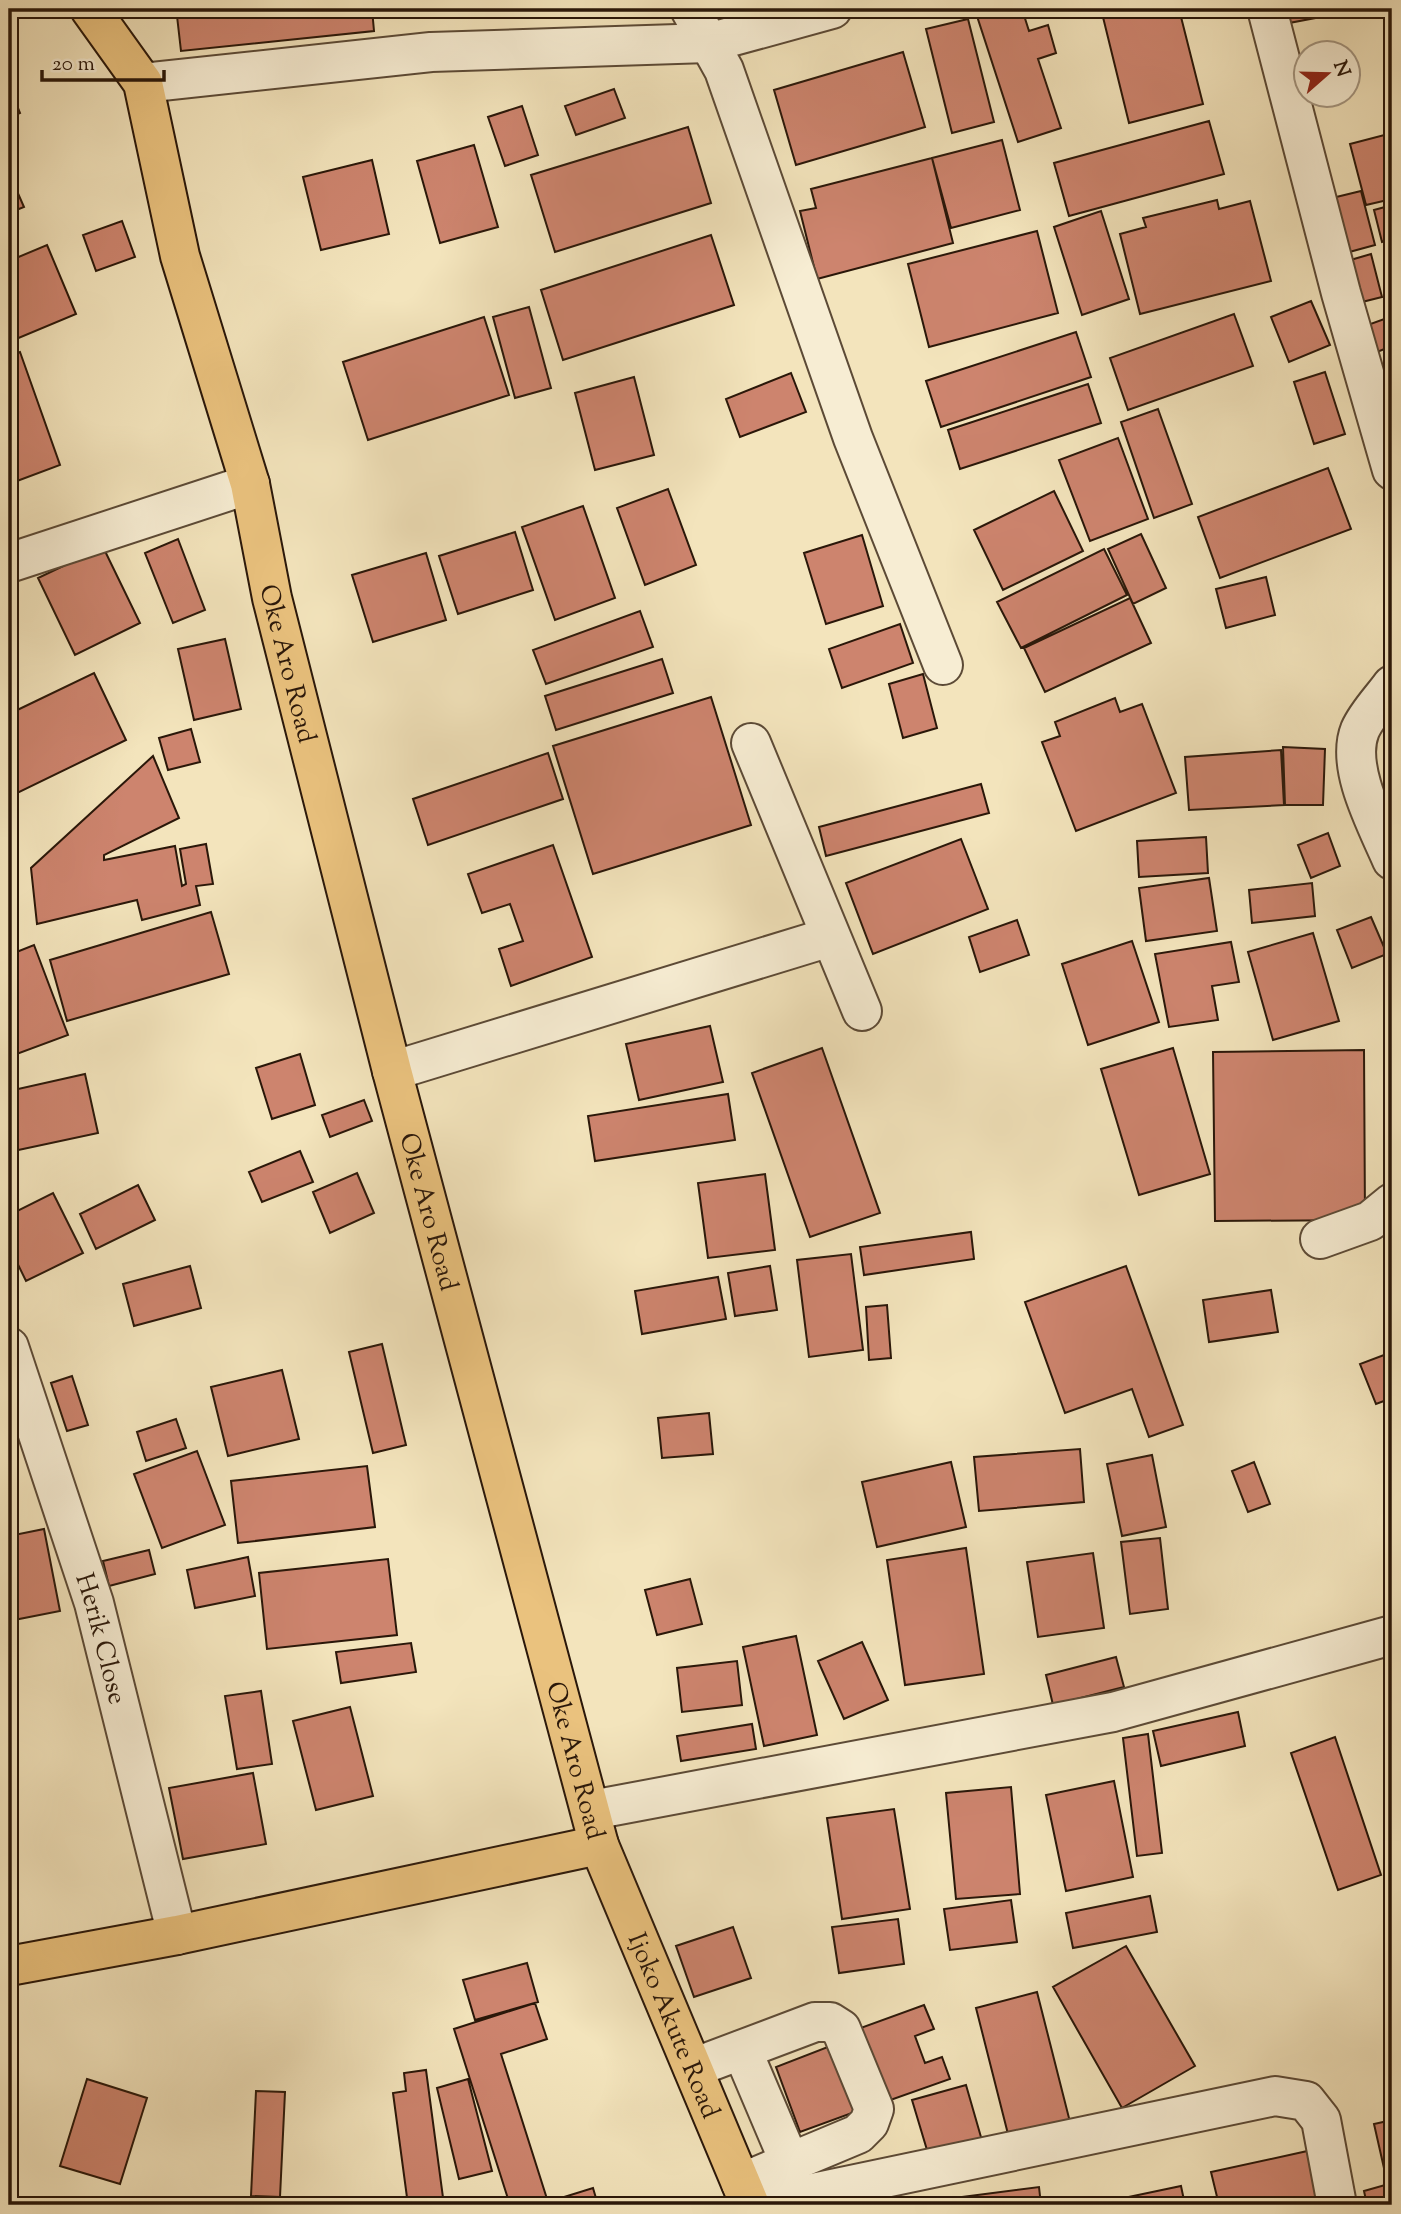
<svg xmlns="http://www.w3.org/2000/svg" width="1401" height="2214" viewBox="0 0 1401 2214" font-family="'Sorts Mill Goudy',serif">
  <style>
    .building { fill: #cd846e; stroke: #2a1709; stroke-width: 2 }
    .lines { fill: none; stroke-linecap: round; stroke-linejoin: round }
    .minor-casing { stroke: #5c4a36; stroke-width: 42 }
    .major-casing { stroke: #2a1709; stroke-width: 42 }
    .minor { stroke: #f7edd3; stroke-width: 38 }
    .major { stroke: #eac27e; stroke-width: 38 }
    .labels { text-anchor: middle; stroke-width: 6; stroke-linejoin: round; paint-order: stroke }
    .street-label { font-size: 26px; fill: #2a1709; stroke: #f7edd3 }
  </style>
  <rect width="100%" height="100%" fill="#f3e4bc"/>
  <filter id="stains"><feTurbulence type="fractalNoise" baseFrequency=".00286" numOctaves="4"/><feColorMatrix values="0 0 0 0 .2 0 0 0 0 .09 0 0 0 0 .02 0 0 0 .5 -.17"/></filter>
  <radialGradient id="worn" r=".72"><stop offset=".6" stop-color="#630" stop-opacity="0"/><stop offset="1" stop-color="#630" stop-opacity=".3"/></radialGradient>
  <path class="building" d="M249 9H372L374 31 181 51 177 16Z
    M712 9H774L718 26Z
    M987 9H1022L1029 31 1048 25 1056 53 1038 59 1061 128 1018 142 976 13Z
    M1101 9H1179L1203 104 1129 123Z
    M1286 9H1363L1289 23Z
    M968 19 994 122 952 133 926 29Z
    M903 52 925 127 796 165 774 90Z
    M9 86 20 113 9 118Z
    M614 89 625 118 576 135 565 106Z
    M522 106 538 155 505 166 488 117Z
    M1209 121 1224 174 1069 216 1054 163Z
    M688 127 711 203 555 252 531 175Z
    M1392 133V199L1366 205 1350 144Z
    M1002 140 1020 210 951 228 932 158Z
    M474 145 498 227 440 243 417 161Z
    M932 158 953 243 817 279 800 211 816 208 811 189Z
    M372 160 389 234 321 250 303 177Z
    M9 173 24 207 9 213Z
    M1361 191 1375 245 1342 254 1328 199Z
    M1217 200 1219 209 1250 201 1271 281 1140 314 1120 234 1146 227 1143 218Z
    M1392 205V239L1382 242 1374 210Z
    M1101 211 1129 299 1082 315 1054 227Z
    M122 221 135 257 96 271 83 235Z
    M1037 231 1058 313 929 347 908 264Z
    M711 235 734 305 563 360 541 290Z
    M47 245 76 314 9 342V261Z
    M1371 254 1382 297 1358 303 1347 261Z
    M1311 301 1330 345 1289 362 1271 317Z
    M529 307 551 388 515 398 493 317Z
    M1234 314 1253 366 1128 410 1110 358Z
    M484 317 509 395 368 440 343 362Z
    M1387 318 1392 334V346L1372 354 1362 327Z
    M1076 332 1091 377 941 427 926 381Z
    M20 352 60 465 9 484V356Z
    M1325 372 1345 434 1314 444 1294 382Z
    M791 373 806 412 740 437 726 399Z
    M634 377 654 455 595 470 575 393Z
    M1088 384 1101 423 960 469 948 430Z
    M1158 409 1192 504 1154 518 1121 422Z
    M1118 438 1148 519 1090 541 1059 460Z
    M1328 468 1351 529 1220 578 1198 517Z
    M668 489 696 565 645 585 617 508Z
    M1054 491 1083 551 1003 590 974 530Z
    M583 506 615 598 555 620 522 527Z
    M515 532 533 590 458 614 439 556Z
    M1141 534 1166 588 1133 604 1108 549Z
    M862 535 883 606 826 624 804 553Z
    M178 539 205 610 173 623 145 553Z
    M103 547 140 623 75 655 38 578Z
    M1104 549 1127 595 1021 648 997 602Z
    M426 553 446 620 373 642 352 575Z
    M1266 577 1275 615 1226 628 1216 589Z
    M1130 598 1151 643 1045 692 1024 648Z
    M640 611 653 647 546 684 533 650Z
    M900 624 913 663 842 688 829 649Z
    M225 639 241 709 194 720 178 649Z
    M662 659 673 693 556 730 545 696Z
    M94 673 126 740 9 797V714Z
    M923 674 937 728 903 738 889 684Z
    M711 697 751 825 593 874 553 746Z
    M1115 698 1120 712 1142 704 1176 793 1076 831 1042 742 1060 736 1055 722Z
    M191 729 200 762 168 770 159 738Z
    M1283 747 1325 749 1323 805H1285Z
    M1281 750 1284 805 1189 810 1185 757Z
    M548 753 563 799 428 845 413 799Z
    M153 756 179 818 104 855V860L175 846 182 886 186 884 180 849 206 844 213 884 196 886 200 905 142 920 137 900 37 924 31 868Z
    M981 784 989 813 826 856 819 827Z
    M1328 833 1340 866 1311 878 1298 845Z
    M1206 837 1208 873 1139 877 1137 841Z
    M961 839 988 909 873 954 846 883Z
    M553 845 592 957 511 986 499 949 523 941 510 904 482 913 468 874Z
    M1209 878 1217 931 1146 941 1139 888Z
    M1312 883 1315 916 1252 923 1249 890Z
    M211 912 229 974 67 1021 50 960Z
    M1371 917 1387 954 1352 968 1337 930Z
    M1017 920 1029 955 980 972 969 937Z
    M1313 933 1339 1021 1273 1040 1248 952Z
    M1132 941 1159 1022 1088 1045 1062 964Z
    M1231 942 1239 982 1212 986 1218 1020 1169 1027 1155 954Z
    M34 945 68 1035 14 1055 9 1042V955Z
    M710 1026 723 1082 639 1100 626 1044Z
    M822 1048 880 1213 810 1237 752 1073Z
    M1173 1048 1210 1174 1139 1195 1101 1069Z
    M1364 1050 1365 1220 1215 1221 1213 1052Z
    M300 1054 315 1105 272 1119 256 1068Z
    M85 1074 98 1133 9 1152V1091Z
    M728 1094 735 1140 595 1161 588 1116Z
    M364 1100 372 1121 330 1137 322 1115Z
    M300 1151 313 1182 262 1202 249 1172Z
    M357 1173 374 1213 330 1233 313 1192Z
    M765 1174 775 1250 708 1258 698 1183Z
    M138 1185 155 1220 96 1249 80 1214Z
    M53 1193 83 1253 26 1281 9 1246V1215Z
    M971 1232 974 1259 864 1275 860 1247Z
    M851 1254 863 1350 809 1357 797 1260Z
    M190 1266 201 1308 134 1326 123 1284Z
    M770 1266 777 1310 735 1316 728 1273Z
    M1126 1266 1183 1425 1149 1437 1132 1389 1065 1413 1025 1302Z
    M718 1277 726 1319 642 1334 635 1291Z
    M1271 1290 1278 1332 1209 1342 1203 1300Z
    M887 1305 891 1358 869 1360 866 1307Z
    M382 1344 406 1445 373 1453 349 1352Z
    M1392 1352V1398L1376 1404 1360 1364Z
    M282 1370 299 1439 228 1456 211 1387Z
    M72 1376 88 1425 67 1431 51 1383Z
    M709 1413 713 1454 662 1458 658 1418Z
    M176 1419 186 1448 146 1461 137 1432Z
    M1080 1449 1084 1502 979 1511 974 1457Z
    M197 1451 225 1525 162 1548 134 1474Z
    M1152 1455 1166 1527 1122 1536 1107 1464Z
    M951 1462 966 1527 877 1547 862 1482Z
    M1254 1462 1270 1504 1248 1512 1232 1471Z
    M367 1466 375 1527 238 1543 231 1481Z
    M44 1529 60 1611 14 1620 9 1595V1536Z
    M1392 1530V1553L1385 1532Z
    M1160 1538 1168 1609 1130 1614 1121 1542Z
    M966 1548 984 1674 905 1685 887 1560Z
    M149 1550 155 1574 109 1586 103 1561Z
    M1093 1553 1104 1628 1038 1637 1027 1562Z
    M248 1557 255 1596 195 1608 187 1570Z
    M388 1559 397 1635 267 1649 259 1573Z
    M690 1579 702 1624 657 1635 645 1590Z
    M796 1636 817 1735 764 1746 743 1647Z
    M862 1642 888 1700 844 1719 818 1661Z
    M411 1643 416 1672 341 1683 336 1652Z
    M1116 1657 1124 1687 1053 1705 1046 1675Z
    M737 1661 742 1705 682 1712 677 1668Z
    M261 1691 272 1764 237 1769 225 1696Z
    M350 1707 373 1796 316 1810 293 1721Z
    M1238 1712 1245 1746 1161 1766 1153 1731Z
    M752 1724 756 1749 681 1761 677 1736Z
    M1148 1734 1162 1853 1137 1856 1123 1738Z
    M1335 1737 1381 1875 1338 1890 1291 1753Z
    M253 1773 266 1844 183 1859 169 1788Z
    M1114 1781 1133 1877 1066 1891 1046 1795Z
    M1011 1787 1020 1894 956 1899 946 1793Z
    M894 1809 910 1909 842 1919 827 1818Z
    M1150 1896 1157 1932 1073 1948 1066 1913Z
    M1011 1900 1017 1942 950 1950 944 1909Z
    M898 1919 904 1964 839 1973 832 1927Z
    M733 1927 751 1978 694 1997 676 1946Z
    M1126 1946 1195 2066 1122 2108 1053 1987Z
    M527 1963 538 2002 475 2020 463 1980Z
    M1037 1992 1070 2122 1009 2138 976 2008Z
    M535 2003 547 2039 501 2054 548 2202 593 2188 598 2205H510L454 2029Z
    M924 2005 934 2029 915 2036 925 2063 942 2057 950 2079 882 2103 855 2030Z
    M838 2043 863 2109 800 2132 776 2067Z
    M426 2070 444 2205H408L393 2093 406 2091 404 2073Z
    M87 2079 147 2098 120 2184 60 2166Z
    M468 2079 492 2171 459 2179 437 2088Z
    M966 2085 983 2144 930 2160 912 2100Z
    M256 2091 285 2092 280 2197 251 2196Z
    M1392 2120V2175L1386 2177 1374 2124Z
    M1312 2150 1324 2202 1311 2205H1219L1211 2172Z
    M1392 2183V2205H1367L1364 2191Z
    M1181 2186 1185 2205H1095V2204Z
    M1039 2187 1041 2205H900Z"/>
  <g class="lines">
    <g class="minor-casing">
      <g id="minor">
        <path d="M690 9 724 70 853 438 943 665"/>
        <path d="M1267 9 1341 293 1392 470"/>
        <path d="M143 83 431 52 708 43 832 9"/>
        <path d="M9 563 250 484"/>
        <path d="M1392 685C1382 699 1367 714 1360 730 1345 767 1377 825 1392 860"/>
        <path d="M751 743 862 1011"/>
        <path d="M392 1071 830 937"/>
        <path d="M1320 1239 1370 1221 1392 1203"/>
        <path id="s1" d="M9 1347 94 1603 177 1935"/>
        <path d="M592 1810 1113 1712 1392 1635"/>
        <path d="M742 2050 790 2163"/>
        <path d="M693 2068 815 2022H830L841 2029 874 2109 869 2123 858 2134 741 2183"/>
        <path d="M756 2205 1275 2096 1306 2101 1321 2120 1337 2205"/>
      </g>
    </g>
    <g class="major-casing">
      <g id="major">
        <path id="s2" d="M90 9 143 83 180 256 250 484 272 598 392 1071 599 1845 750 2205"/>
        <path d="M9 1966 177 1935 599 1845"/>
      </g>
    </g>
    <use href="#minor" class="minor"/>
    <use href="#major" class="major"/>
  </g>
  <g class="labels">
    <g class="street-label">
      <text dy="9" stroke="none"><textPath href="#s2" startOffset="690">Oke Aro Road</textPath></text>
      <text dy="9" stroke="none"><textPath href="#s2" startOffset="1256">Oke Aro Road</textPath></text>
      <text dy="9" stroke="none"><textPath href="#s1" startOffset="306">Herik Close</textPath></text>
      <text dy="9" stroke="none"><textPath href="#s2" startOffset="1824">Oke Aro Road</textPath></text>
      <text dy="9" stroke="none"><textPath href="#s2" startOffset="2107">Ijoko Akute Road</textPath></text>
    </g>
  </g>
  <rect width="1401" height="2214" fill="none" stroke="#f3e4bc" stroke-width="35"/>
  <rect x="10" y="10" width="1380" height="2193" fill="none" stroke="#2a1709" stroke-width="3.5"/>
  <rect x="18" y="18" width="1366" height="2179" fill="none" stroke="#2a1709" stroke-width="2"/>
  <g transform="translate(1327 74) rotate(70)"><circle r="33" fill="#f7edd3" stroke="#a59782" stroke-width="2"/>
  <path d="M0-5L12 26L0 18L-12 26Z" fill="#8f2418"/>
  <text y="-10" font-size="19" font-weight="bold" text-anchor="middle" fill="#2a1709">N</text>
  </g>
  <path d="M42 70v10h122v-10" fill="none" stroke="#2a1709" stroke-width="3.5"/>
  <text x="52" y="70" font-size="21" fill="#2a1709" stroke="#f7edd3" stroke-width="5" paint-order="stroke">20 m</text>
  <rect width="100%" height="100%" filter="url(#stains)"/>
  <rect width="100%" height="100%" fill="url(#worn)"/>
</svg>
